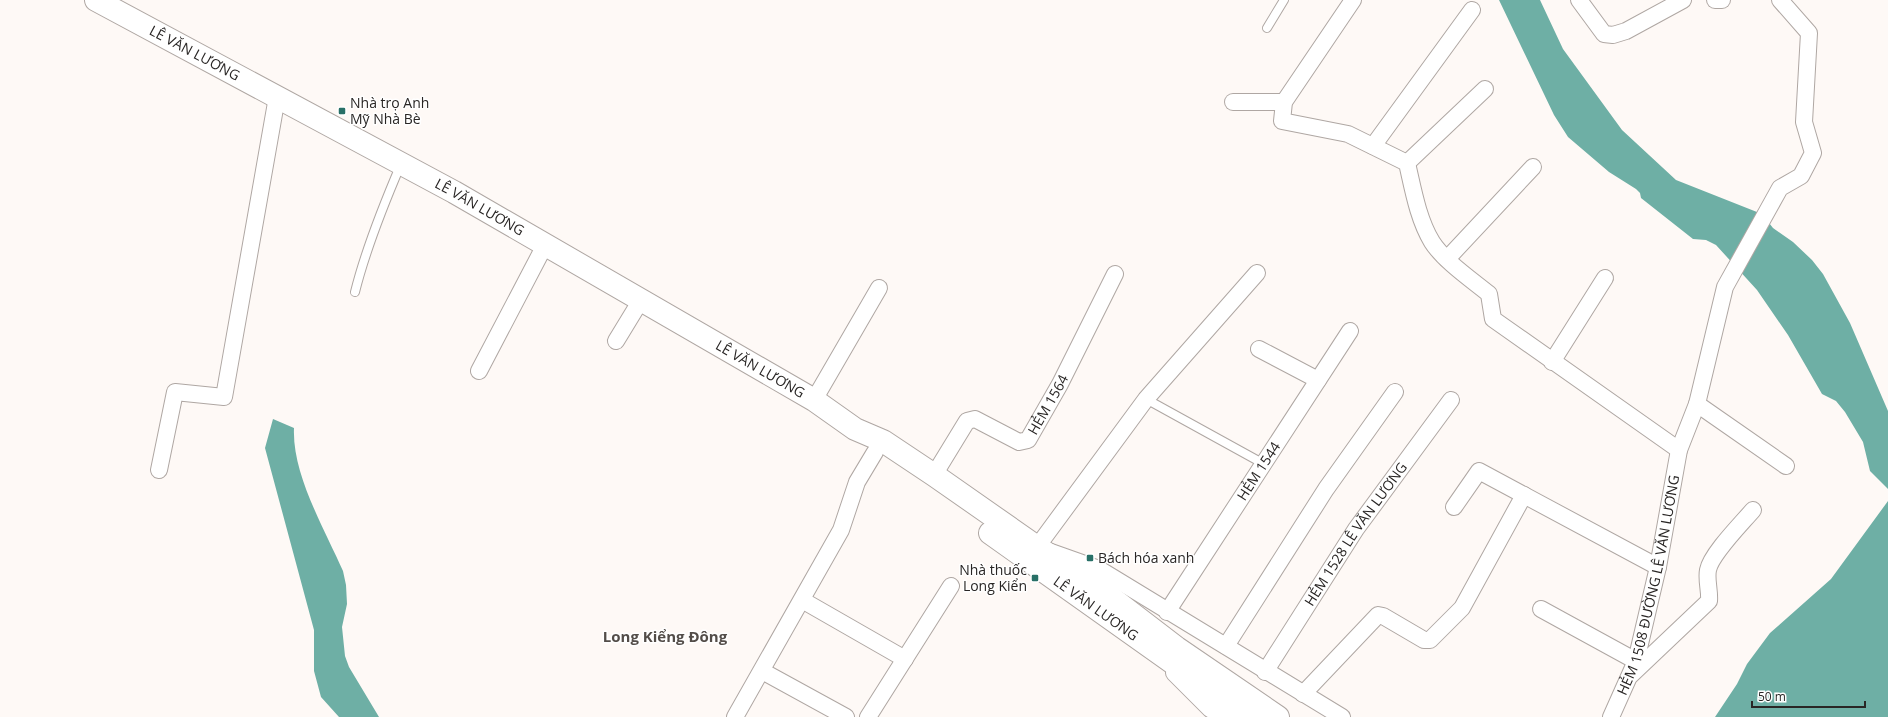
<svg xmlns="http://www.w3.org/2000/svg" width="1888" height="717" viewBox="0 0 1888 717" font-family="'Open Sans',sans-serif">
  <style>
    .water { fill: #6eafa5 }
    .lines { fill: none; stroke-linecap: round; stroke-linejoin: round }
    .service-casing { stroke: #afa7a3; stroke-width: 10 }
    .minor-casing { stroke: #afa7a3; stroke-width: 18 }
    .secondary-casing { stroke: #afa7a3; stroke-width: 24 }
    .service { stroke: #fff; stroke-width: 8 }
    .minor { stroke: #fff; stroke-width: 16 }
    .secondary { stroke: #fff; stroke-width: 22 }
    .poi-dot { fill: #287067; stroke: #fff; stroke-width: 1.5 }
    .labels { text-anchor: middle; stroke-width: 3; stroke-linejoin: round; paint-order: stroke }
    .street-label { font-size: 14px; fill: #292625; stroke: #fff }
    .poi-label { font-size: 14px; fill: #292625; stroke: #fff; text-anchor: start }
    .neighbourhood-label { font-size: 15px; font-weight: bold; fill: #534d49; stroke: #fff }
  </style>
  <rect width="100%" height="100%" fill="#fef9f6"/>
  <path class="water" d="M1499 0H1540L1563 49 1622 130 1676 180 1762 214 1773 228 1793 242 1812 260 1823 274 1850 323 1888 411V489L1870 471 1863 442 1845 412 1836 401 1822 394 1788 335 1757 290 1716 245 1706 240 1693 239 1641 198 1640 193 1636 189 1609 172 1568 137 1554 115Z
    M273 419 294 428C292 474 324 528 343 571L346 585 347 604 342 627 345 656 349 667 379 717H339L321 697 314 671V630L265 448Z
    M1888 501V717H1715L1737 684 1747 664 1770 633 1831 579Z"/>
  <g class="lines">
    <g class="service-casing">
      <path id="service" d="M1267 28 1284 0
        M355 292C366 248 383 206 401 164
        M1146 399 1264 464"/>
    </g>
    <g class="minor-casing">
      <g id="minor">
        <path d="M1353 0 1284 102 1282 121 1348 134 1407 163C1413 189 1418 219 1432 242 1444 261 1472 280 1489 294L1493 319 1679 450"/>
        <path d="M1579 0 1604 34 1613 35 1626 31 1683 0"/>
        <path d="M1715 0H1722"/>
        <path d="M1233 102H1284"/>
        <path d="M1373 146 1472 10"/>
        <path d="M1407 163 1485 89"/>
        <path d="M1447 259 1533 167"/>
        <path d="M1257 273 1146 399 1037 547 1099 569 1342 717"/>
        <path d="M616 341 641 300"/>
        <path d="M1259 349 1318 380"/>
        <path d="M1552 362 1605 278"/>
        <path d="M479 371 545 245"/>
        <path d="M814 400 879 288"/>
        <path d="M1697 404 1786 466"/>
        <path d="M159 470 175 392 224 397 277 97"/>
        <path id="s1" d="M934 475 967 421 975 419 1019 442 1028 440 1060 384 1115 274"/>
        <path d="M1454 507 1479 471 1658 567"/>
        <path d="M802 600 905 659"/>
        <path d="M1541 609 1636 661"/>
        <path id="s2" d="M1167 612 1350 331"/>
        <path d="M1226 646 1326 489 1395 392"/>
        <path d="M762 671 846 717"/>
        <path id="s3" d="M1265 672 1356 529 1451 400"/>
        <path d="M1174 673 1210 709 1223 717"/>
        <path d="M1631 675 1709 601C1710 591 1706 580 1708 570 1711 554 1742 523 1753 510"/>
        <path d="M1303 694 1378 615 1383 616 1424 640H1430L1462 608 1524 495"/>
        <path d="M735 717 841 530 857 482 875 452"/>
        <path d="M868 717 951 586"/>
        <path id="s4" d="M1611 717 1636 661 1658 567 1679 450 1697 404 1725 287 1780 188 1801 176 1813 153 1804 122 1809 33 1780 0"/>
      </g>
    </g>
    <g class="secondary-casing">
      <g id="secondary">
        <path id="s5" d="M96 0 454 192 814 400 855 429 883 441 934 475 1037 547 1091 582 1177 648 1278 717"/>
        <path id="s6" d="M990 533 1249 717"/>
      </g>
    </g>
    <use href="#service" class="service"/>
    <use href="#minor" class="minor"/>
    <use href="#secondary" class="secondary"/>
  </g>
  <g class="poi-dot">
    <rect x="338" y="107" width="8" height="8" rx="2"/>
    <rect x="1086" y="554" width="8" height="8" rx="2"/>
    <rect x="1031" y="574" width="8" height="8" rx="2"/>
  </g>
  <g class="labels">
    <g class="street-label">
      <text dy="5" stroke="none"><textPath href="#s5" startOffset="112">LÊ VĂN LƯƠNG</textPath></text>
      <text dy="5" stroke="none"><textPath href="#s5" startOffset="436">LÊ VĂN LƯƠNG</textPath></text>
      <text dy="5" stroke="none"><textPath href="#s5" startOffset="760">LÊ VĂN LƯƠNG</textPath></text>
      <text dy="5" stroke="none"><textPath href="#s1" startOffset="171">HẺM 1564</textPath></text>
      <text dy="5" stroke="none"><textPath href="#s2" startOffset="168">HẺM 1544</textPath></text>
      <text dy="5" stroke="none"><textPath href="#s3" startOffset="165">HẺM 1528 LÊ VĂN LƯƠNG</textPath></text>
      <text dy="5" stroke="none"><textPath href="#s4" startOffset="138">HẺM 1508 ĐƯỜNG LÊ VĂN LƯƠNG</textPath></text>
      <text dy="5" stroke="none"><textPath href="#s6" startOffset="130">LÊ VĂN LƯƠNG</textPath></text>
    </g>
    <g class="poi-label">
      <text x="350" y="108">Nhà trọ Anh<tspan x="350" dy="16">Mỹ Nhà Bè</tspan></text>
      <text x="1098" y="563">Bách hóa xanh</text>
      <text x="1027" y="575" text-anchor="end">Nhà thuốc<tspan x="1027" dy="16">Long Kiển</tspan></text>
    </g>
    <g class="neighbourhood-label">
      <text x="665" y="642">Long Kiểng Đông</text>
    </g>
  </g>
  <path d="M1752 701v6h113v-6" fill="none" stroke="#292625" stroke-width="2"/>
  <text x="1758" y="701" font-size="12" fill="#292625" stroke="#ffffff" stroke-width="3" paint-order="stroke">50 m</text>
</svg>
